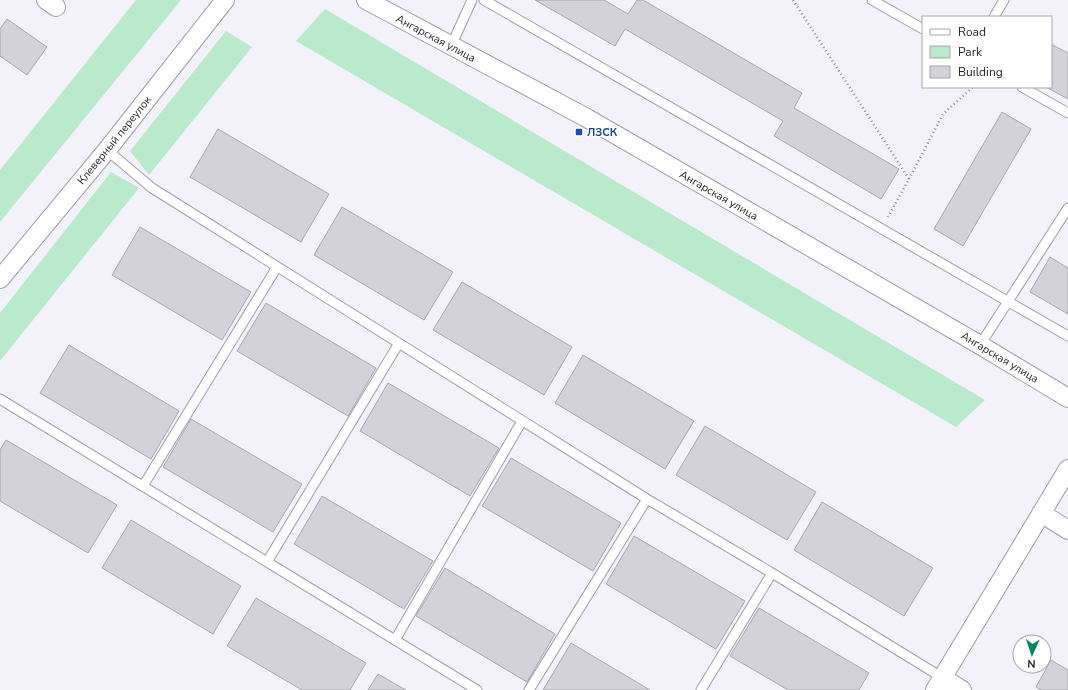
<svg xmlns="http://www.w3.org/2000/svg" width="1068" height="690" viewBox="0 0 1068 690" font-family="'Nunito Sans',sans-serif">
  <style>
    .green { fill: #bbe9cc }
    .building { fill: #d3d1da; stroke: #a8a7af }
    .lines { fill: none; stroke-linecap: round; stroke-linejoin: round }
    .service-casing { stroke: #a09ea7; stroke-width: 11 }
    .minor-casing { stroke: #a09ea7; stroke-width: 20 }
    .path { stroke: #8d8c92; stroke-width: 2.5; stroke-dasharray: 1 3; stroke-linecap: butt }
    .service { stroke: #fff; stroke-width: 9 }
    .minor { stroke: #fff; stroke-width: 18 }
    .transit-dot { fill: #1a4fb4; stroke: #fff; stroke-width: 1.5 }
    .labels { text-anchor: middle; stroke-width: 3; stroke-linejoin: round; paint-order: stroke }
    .street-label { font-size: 11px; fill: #252528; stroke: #fff }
    .transit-label { font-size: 11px; font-weight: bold; fill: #164399; stroke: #fff; text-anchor: start }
  </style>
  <rect width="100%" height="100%" fill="#f3f1fa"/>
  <path class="green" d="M136 0H181L0 222V170Z
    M325 9 985 400 956 427 296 41Z
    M226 31 252 47 149 175 130 151Z
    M111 172 139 188 0 361V313Z"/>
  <path class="building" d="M535 0H604L628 14 637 0H643L802 93 794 108 899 169 881 199 774 136 783 121 625 29 615 46Z
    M7 19 47 47 27 75 0 56V29Z
    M1051 44 1068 53V99L1046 87H1051Z
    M1002 112 1031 129 963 246 934 229Z
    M218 129 329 194 301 242 190 177Z
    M342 207 453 272 424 320 314 255Z
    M140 227 251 292 222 340 112 275Z
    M1050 257 1068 268V314L1030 292Z
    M462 282 572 347 544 395 433 330Z
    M266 303 376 368 348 416 237 351Z
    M69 345 179 411 151 459 40 393Z
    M583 355 694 421 665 469 555 403Z
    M388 383 499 448 470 496 360 431Z
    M191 419 302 484 273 532 163 467Z
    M705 426 816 492 787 540 676 475Z
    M6 440 117 505 88 553 0 501V450Z
    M511 458 621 523 593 571 482 506Z
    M322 496 433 561 404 609 294 544Z
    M822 502 933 568 904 616 794 550Z
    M131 520 241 586 213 634 102 568Z
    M634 536 745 601 716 649 606 584Z
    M445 568 555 634 527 682 416 616Z
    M256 598 366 663 350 690H302L227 646Z
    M759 608 869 673 859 690H788L730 656Z
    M571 643 650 690H543Z
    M1051 660 1068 670V690H1041L1036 687Z
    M378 674 406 690H368Z"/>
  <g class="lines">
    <g class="service-casing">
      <path id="service" d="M484 0 1068 336
        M872 0 923 29
        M994 17 1004 0
        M451 46 472 0
        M1022 87 1068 113
        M107 150 152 188 647 499 772 573 943 678
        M980 345 1068 208
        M0 399 477 690
        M143 486 277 267
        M267 562 399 343
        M395 640 522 421
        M529 690 647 499
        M701 690 772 573"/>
    </g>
    <g class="minor-casing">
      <path id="minor" d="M46 0 56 7
        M366 0 585 117 980 345 1068 398
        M0 279 107 150 225 0
        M1041 513 1068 530
        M943 678 962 690
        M935 690 1068 469"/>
    </g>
    <path class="path" d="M793 0 909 179 888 217
      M909 179 943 114 973 87"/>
    <use href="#service" class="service"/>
    <use href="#minor" class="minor"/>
  </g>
  <rect class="transit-dot" x="575" y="128" width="8" height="8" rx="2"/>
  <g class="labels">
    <g class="street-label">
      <text transform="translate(436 38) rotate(28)" y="4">Ангарская улица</text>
      <text transform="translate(114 140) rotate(-51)" y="4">Клеверный переулок</text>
      <text transform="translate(719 195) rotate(30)" y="4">Ангарская улица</text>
      <text transform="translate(1000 357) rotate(31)" y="4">Ангарская улица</text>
    </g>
    <g class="transit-label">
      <text x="587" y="136">ЛЗСК</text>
    </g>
  </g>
  <rect x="922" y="16" width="130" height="72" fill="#ffffff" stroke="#a8a8a9"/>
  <rect x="930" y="29" width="20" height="6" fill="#ffffff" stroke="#a8a8a9"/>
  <text x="958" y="36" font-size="12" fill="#252528">Road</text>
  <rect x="930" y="46" width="20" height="12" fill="#bbe9cc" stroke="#a8a8a9"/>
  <text x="958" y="56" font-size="12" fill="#252528">Park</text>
  <rect x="930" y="66" width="20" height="12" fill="#d3d1da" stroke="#a8a8a9"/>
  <text x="958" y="76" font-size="12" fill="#252528">Building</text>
  <g transform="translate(1032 654) rotate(183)"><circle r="19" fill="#ffffff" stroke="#a8a8a9"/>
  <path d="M0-3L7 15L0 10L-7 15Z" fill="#078567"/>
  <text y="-6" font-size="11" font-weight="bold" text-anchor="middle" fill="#252528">N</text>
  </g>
</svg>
